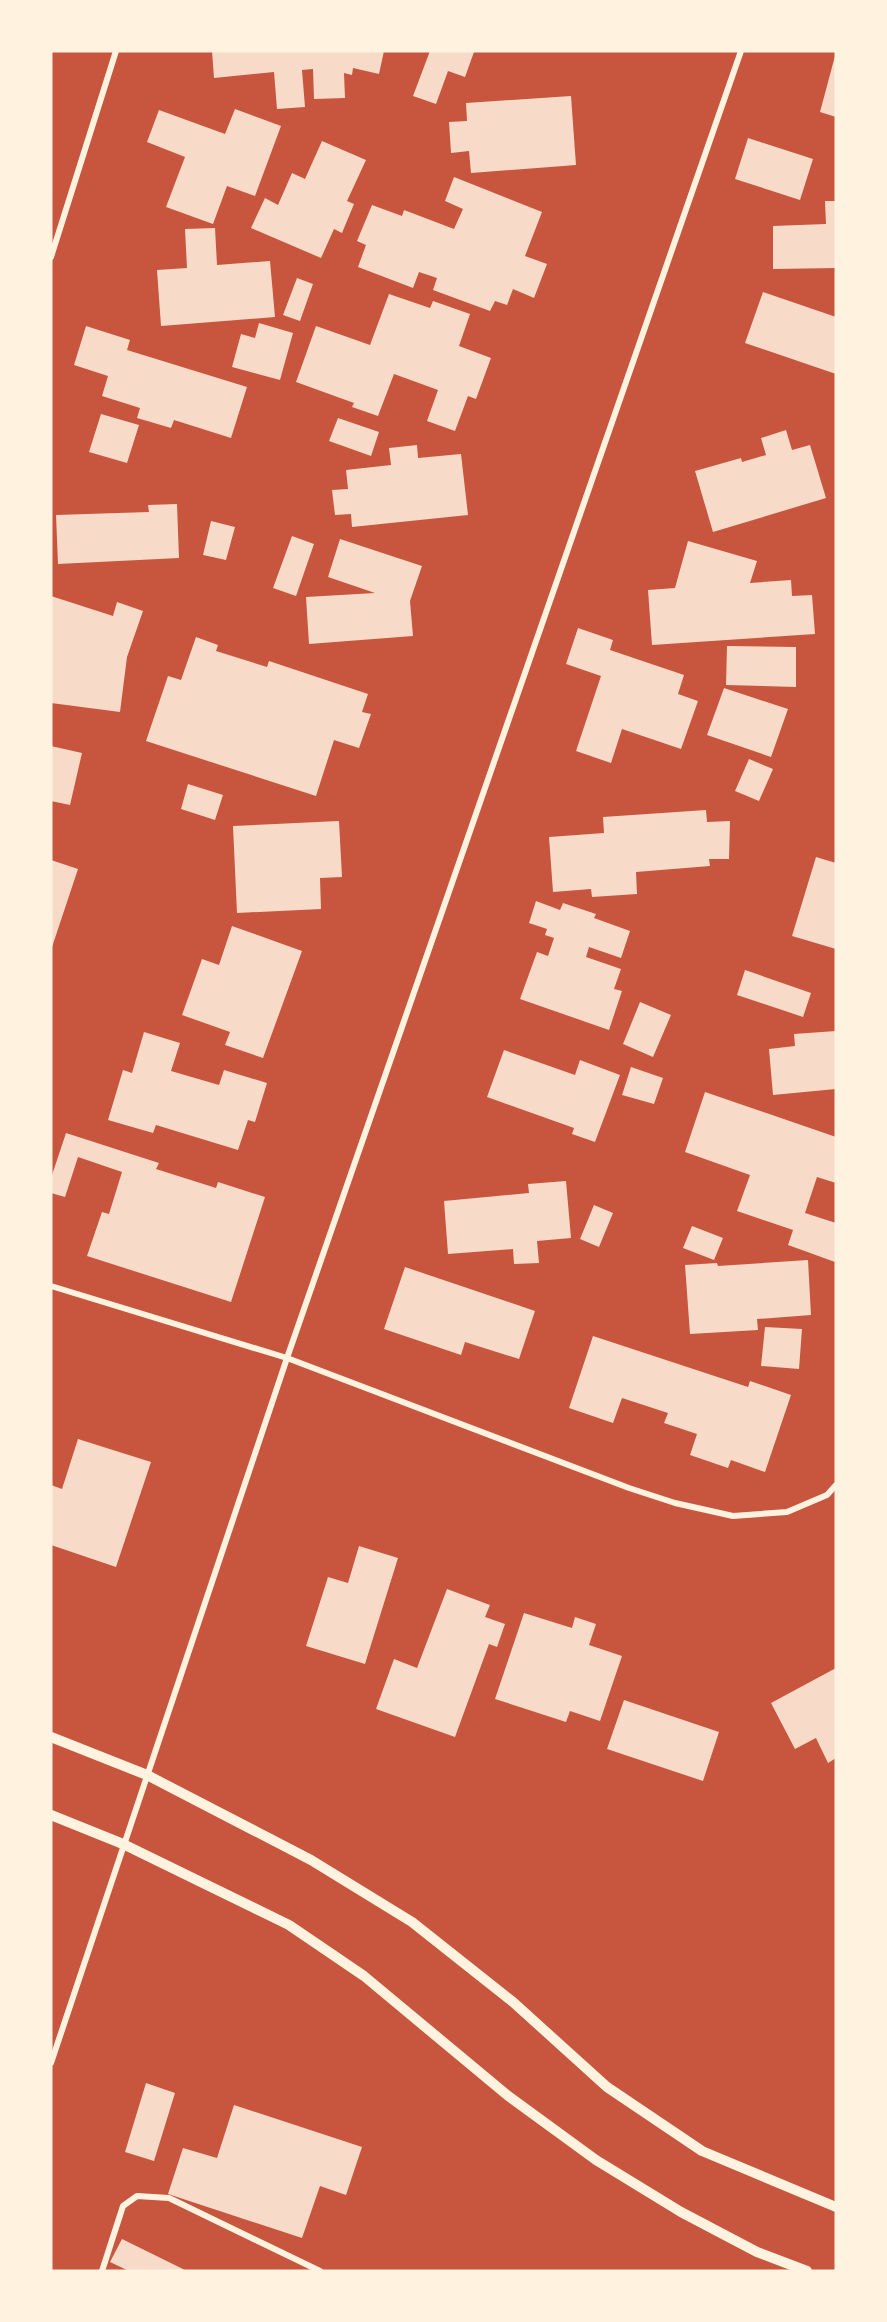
<svg xmlns="http://www.w3.org/2000/svg" width="887" height="2322" viewBox="0 0 887 2322" font-family="Figtree,sans-serif">
  <style>
    .building { fill: #f7dbc8 }
    .lines { fill: none; stroke-linecap: round; stroke-linejoin: round }
    .minor { stroke: #fff3e0; stroke-width: 6 }
    .tertiary { stroke: #fff3e0; stroke-width: 10 }
  </style>
  <rect width="100%" height="100%" fill="#c8553d"/>
  <path class="building" d="M212 51H384L379 74 353 68 352 75 344 73 345 98 314 99 313 69 302 70 305 107 277 109 274 72 214 78Z
    M430 51 474 52 465 77 448 71 436 104 413 96Z
    M835 56H836V117L820 112Z
    M571 96 576 165 471 173 469 151 451 153 449 122 467 121 466 103Z
    M235 109 281 126 255 196 227 186 213 224 166 207 185 157 147 142 159 110 225 134Z
    M748 138 813 159 800 200 735 179Z
    M322 141 366 160 347 201 354 204 342 233 334 229 321 258 251 228 265 198 278 205 292 173 305 179Z
    M454 177 542 212 525 256 547 264 534 298 513 289 507 305 495 301 490 311 433 290 437 278 419 272 413 288 358 267 366 245 357 241 372 205 402 216 404 210 454 229 463 209 445 201Z
    M825 201H836V268L773 269V226L826 224Z
    M215 228 217 265 270 261 275 317 161 326 157 270 187 268 185 229Z
    M297 278 313 284 300 321 283 315Z
    M763 292 836 317V374L745 343Z
    M389 294 430 308 433 301 470 314 459 346 491 358 476 399 468 396 455 431 427 421 438 390 394 374 378 416 352 407 354 403 296 382 316 326 370 345Z
    M259 323 293 333 280 380 232 367 241 334 255 338Z
    M86 326 130 340 127 350 247 387 231 438 174 420 171 428 137 418 140 408 102 396 108 376 74 365Z
    M101 414 139 425 127 463 89 452Z
    M338 418 379 432 371 456 329 441Z
    M786 430 792 450 810 445 826 498 713 532 695 471 741 458 742 462 766 455 761 438Z
    M417 445 418 458 461 454 468 515 352 527 351 514 335 515 332 490 348 489 346 470 391 465 389 448Z
    M177 504 179 558 58 564 56 515 149 512 148 505Z
    M211 521 235 527 226 560 203 555Z
    M292 536 314 544 296 596 273 588Z
    M340 539 422 566 410 601 413 636 309 644 306 597 375 593 328 577Z
    M688 541 757 561 750 583 791 580 792 596 812 595 815 634 652 645 648 590 675 588Z
    M51 596 113 616 117 602 143 611 127 657 120 712 51 703Z
    M578 628 613 640 610 650 684 675 678 694 698 701 681 749 622 729 611 763 576 751 601 676 566 664Z
    M196 637 218 645 216 651 267 667 269 661 368 694 362 712 371 714 359 748 334 740 316 796 146 741 168 676 181 680Z
    M727 646 796 647V687L726 685Z
    M724 688 788 709 771 757 707 735Z
    M51 746 82 753 70 805 51 801Z
    M749 759 773 769 759 801 735 791Z
    M188 784 223 795 215 820 181 809Z
    M706 810 707 822 730 821 729 859H709L710 866 636 872 637 894 592 897 591 889 553 892 549 837 604 833 603 817Z
    M339 821 342 877 320 878 321 909 237 913 233 826Z
    M816 857 836 863V949L792 936Z
    M51 860 78 869 51 950Z
    M536 901 560 910 563 903 596 914 594 918 630 931 621 958 589 947 586 957 621 969 614 989 622 991 609 1030 520 999 537 952 548 956 554 938 545 935 547 929 529 923Z
    M232 926 302 951 263 1058 225 1045 230 1032 182 1015 202 959 219 965Z
    M745 970 811 993 803 1017 737 995Z
    M640 1002 671 1015 653 1057 623 1044Z
    M836 1031V1089L773 1095 769 1049 795 1046 794 1034Z
    M144 1032 180 1043 171 1071 219 1085 224 1070 267 1083 255 1122 248 1120 238 1150 156 1125 153 1133 108 1120 123 1070 132 1073Z
    M504 1050 575 1075 580 1060 620 1075 595 1142 572 1134 574 1128 487 1097Z
    M631 1067 663 1078 654 1104 622 1095Z
    M705 1092 836 1137V1183L817 1177 805 1213 836 1223 835 1262 788 1245 793 1230 737 1211 750 1175 685 1152Z
    M66 1133 159 1163 156 1169 216 1188 218 1182 265 1197 231 1302 87 1256 102 1212 109 1214 122 1172 78 1157 65 1197 51 1193V1178Z
    M566 1181 571 1238 537 1241 539 1263 514 1264 513 1249 448 1254 444 1201 529 1193 528 1184Z
    M594 1205 613 1213 599 1247 580 1239Z
    M692 1226 723 1238 714 1260 683 1248Z
    M808 1260 811 1315 757 1319 758 1330 690 1334 685 1265 717 1263 718 1266Z
    M405 1267 535 1311 519 1359 465 1342 461 1355 384 1329Z
    M765 1327 802 1329 799 1369 761 1366Z
    M593 1336 748 1387 750 1381 791 1395 765 1472 731 1460 728 1468 690 1455 697 1434 664 1423 668 1413 622 1398 613 1423 569 1408Z
    M78 1439 151 1462 116 1567 51 1545V1485L62 1489Z
    M359 1546 398 1558 365 1664 306 1646 328 1577 348 1583Z
    M447 1589 490 1605 485 1617 505 1624 497 1647 489 1644 455 1737 376 1709 394 1659 417 1668Z
    M524 1613 572 1628 575 1617 596 1624 589 1645 622 1656 600 1721 570 1711 566 1722 495 1699Z
    M836 1668V1758L828 1763 816 1738 795 1749 771 1703Z
    M624 1700 719 1732 703 1781 607 1749Z
    M146 2083 175 2093 154 2161 125 2152Z
    M234 2105 362 2147 346 2195 320 2186 302 2238 168 2194 183 2148 217 2158Z
    M122 2239 187 2271H129L110 2262Z"/>
  <g class="lines">
    <path class="minor" d="M51 257 116 51
      M51 1286 287 1358 629 1488 675 1503 733 1516 787 1512 827 1495 836 1485
      M51 2063 287 1358 741 51
      M102 2271 123 2206 137 2196 169 2198 320 2271"/>
    <path class="tertiary" d="M51 1737 147 1775 311 1860 412 1922 513 2002 607 2087 702 2151 836 2207
      M51 1815 123 1844 289 1925 364 1976 507 2095 596 2160 681 2212 757 2252 807 2271"/>
  </g>
  <rect width="887" height="2322" fill="none" stroke="#fff3e0" stroke-width="105"/>
</svg>
